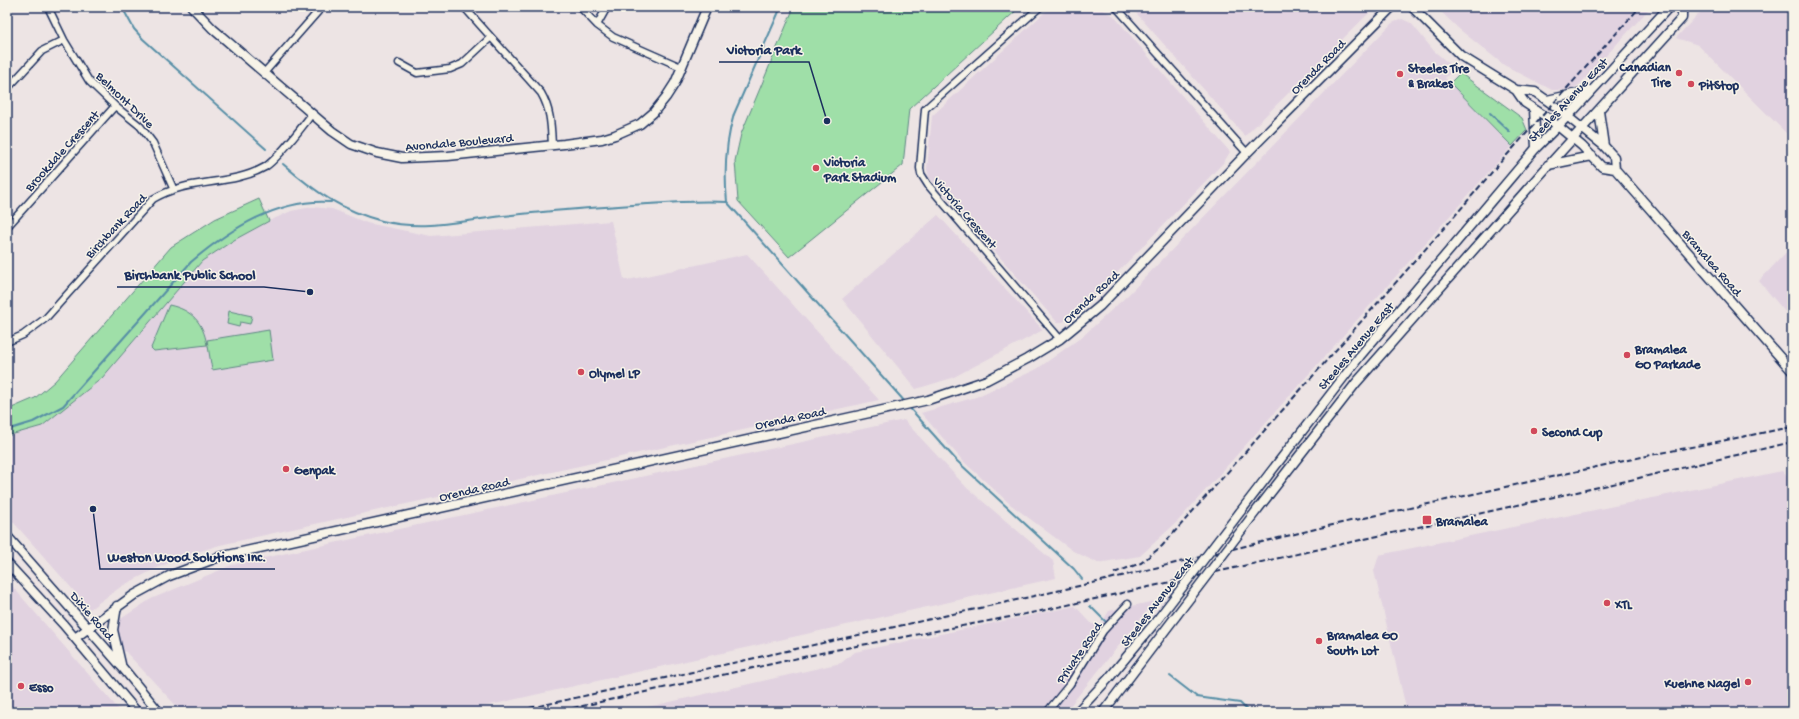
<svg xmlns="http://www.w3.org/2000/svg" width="1799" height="719" viewBox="0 0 1799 719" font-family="'Gochi Hand',sans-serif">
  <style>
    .built { fill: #e1d2e0 }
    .green { fill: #9fdfa8; stroke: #5d8783 }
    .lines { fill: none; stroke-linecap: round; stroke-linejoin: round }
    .stream { stroke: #568ea6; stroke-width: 2 }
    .street-casing { stroke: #1b2f5e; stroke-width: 9 }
    .secondary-casing { stroke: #1b2f5e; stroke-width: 11 }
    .street { stroke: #f7f3e8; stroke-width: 6 }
    .secondary { stroke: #f7f3e8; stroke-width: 8 }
    .rail { stroke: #1b2f5e; stroke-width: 2; stroke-dasharray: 6 3; stroke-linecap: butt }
    .secondary-bridge-casing { stroke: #1b2f5e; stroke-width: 11; stroke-linecap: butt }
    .secondary-bridge { stroke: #f7f3e8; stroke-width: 8 }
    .poi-dot { fill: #d1495b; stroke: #f7f3e8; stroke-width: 1.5 }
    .labels { text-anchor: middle; stroke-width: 3; stroke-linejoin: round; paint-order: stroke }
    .street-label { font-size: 13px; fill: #1b2f5e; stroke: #f7f3e8 }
    .poi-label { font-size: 13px; font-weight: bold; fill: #1b2f5e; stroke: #f7f3e8; text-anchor: start }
    .leader { fill: none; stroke: #1b2f5e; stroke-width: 1.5 }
    .callout-dot { fill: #1b2f5e; stroke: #f7f3e8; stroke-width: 1.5 }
    .callout-label { font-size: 14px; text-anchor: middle; font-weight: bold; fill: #1b2f5e; stroke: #f7f3e8; stroke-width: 3; stroke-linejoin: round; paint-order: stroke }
  </style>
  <rect width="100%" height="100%" fill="#ede4e4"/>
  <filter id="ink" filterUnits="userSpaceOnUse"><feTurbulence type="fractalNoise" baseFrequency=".025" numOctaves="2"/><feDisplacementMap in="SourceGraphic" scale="8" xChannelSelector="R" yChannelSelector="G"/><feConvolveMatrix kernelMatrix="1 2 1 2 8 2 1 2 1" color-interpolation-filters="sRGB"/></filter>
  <g filter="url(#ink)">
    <path class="built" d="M1055 7 1103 10 1113 15 1230 152 1224 162 1088 303 1063 322H1057L929 177 927 169 932 116 1044 13Z
      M1131 7H1375L1245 136Z
      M1436 7H1651L1580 84 1573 89 1562 90H1552L1504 65 1459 29Z
      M1705 7H1792V139L1698 45 1676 38Z
      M1402 19 1411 23 1434 51 1453 67V70L1445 78 1512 146 1178 521 1140 556 1098 563 1073 551 1010 504 963 461 921 413 976 397 1037 369 1083 336 1129 294 1392 23Z
      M312 207 332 209 367 223 431 236 611 221 624 279 628 280 747 254 879 400 220 545 191 554 157 568 122 586 90 609 7 515V436L42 426 102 378 202 261 234 240 269 221 291 211Z
      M938 215 1043 330 952 378 916 389 842 299Z
      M1792 246V320L1759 281Z
      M904 420 967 488 1053 561 1056 578 459 712H182L108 633 107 628 151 599 232 565Z
      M1782 471 1792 482V712H1407L1374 571 1379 555Z
      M7 580 121 712H7Z
      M1155 601 1065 712H626L841 663 855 652 1075 606 1092 624H1101L1109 611Z"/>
    <path class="green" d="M794 7H1020L909 109 903 165 789 257 738 201 735 161 741 134Z
      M1460 73 1522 118 1527 130 1512 146 1450 83Z
      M259 199 269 221 234 240 202 261 102 378 42 426 7 436V410L35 398 55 381 171 247 215 219Z
      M169 305C192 310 203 322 207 345L154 351 151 348Z
      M229 311 252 316 250 324 240 322 239 327 227 324Z
      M269 330 273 360 212 370 207 340Z"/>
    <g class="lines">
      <path class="stream" d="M122 7 134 29 143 39 266 149
        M781 7 734 114C725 144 724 171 727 202L906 403
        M1490 113 1510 132
        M283 164C315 192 341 210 382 221 422 231 463 221 503 216 546 211 590 208 633 205 664 203 695 200 727 202
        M908 406 957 461 1074 569 1082 579
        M7 430 33 422 63 406 191 262C230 229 278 198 331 202
        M1090 606 1105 621
        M1170 676 1197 697 1240 703 1249 712"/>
      <g class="street-casing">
        <path id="street" d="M48 7 64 40 89 81 115 106 140 126 153 143 173 188
          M464 7 541 93C551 110 551 126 552 145
          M580 7 597 25 613 37 681 67
          M1040 7 925 109 920 168 921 174 928 185 1060 339
          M1116 7 1247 153
          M597 25 607 7
          M399 63 417 73 450 69 462 64 491 37
          M264 73 322 7
          M7 89 42 51 64 40
          M7 227 115 106
          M7 342 23 335 46 318 153 199C189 177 230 187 265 167 279 158 301 128 312 114
          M1047 712 1070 684 1103 631 1128 604"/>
      </g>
      <g class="secondary-casing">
        <path id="secondary" d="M192 7 213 29 332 131 351 144 377 153 402 158 448 156 564 144 602 139 615 135 640 124 653 113 666 97 675 83 707 7
          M1412 7 1461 56 1516 90 1525 103 1548 118 1582 146 1602 167 1615 169 1792 371
          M1516 90 1535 92 1552 104 1604 146 1614 157 1615 169
          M1547 100 1592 90
          M1534 109 1536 148
          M1599 111 1604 146
          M1548 165 1592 156
          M1257 510 1356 383 1538 177 1682 18V7
          M1240 512 1360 356 1536 148 1574 110 1669 7
          M7 536 122 667 159 712
          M7 563 63 624 137 712
          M117 606 113 630 121 664
          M75 638 134 595 169 576 219 557 928 400 987 380 1027 359 1060 339 1100 306 1247 153 1392 7
          M1077 712 1109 678 1158 619
          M1103 712 1176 616"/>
      </g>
      <use href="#street" class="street"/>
      <use href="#secondary" class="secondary"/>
      <path class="rail" d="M1114 573 1141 563 1162 546 1453 218 1498 165 1640 7
        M512 712 1097 582 1328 526 1651 455 1792 427
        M555 712 830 651 1036 612 1626 481 1792 442"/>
      <g class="secondary-bridge-casing">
        <path id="secondary-bridge" d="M1176 616 1257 510
          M1158 619 1240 512"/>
      </g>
      <use href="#secondary-bridge" class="secondary-bridge"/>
    </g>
  </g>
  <g class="poi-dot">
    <circle cx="1679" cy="73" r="4"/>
    <circle cx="1400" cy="74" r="4"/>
    <circle cx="1691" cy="84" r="4"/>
    <circle cx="816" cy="168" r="4"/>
    <circle cx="1627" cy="355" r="4"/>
    <circle cx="581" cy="372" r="4"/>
    <circle cx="1534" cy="431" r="4"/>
    <circle cx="286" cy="469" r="4"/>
    <rect x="1422" y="515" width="10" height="10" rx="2"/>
    <circle cx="1607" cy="603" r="4"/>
    <circle cx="1319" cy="641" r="4"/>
    <circle cx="1748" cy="682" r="4"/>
    <circle cx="21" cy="686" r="4"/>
  </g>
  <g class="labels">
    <g class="street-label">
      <text transform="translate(1317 66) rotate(-45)" y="5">Orenda Road</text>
      <text transform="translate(126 99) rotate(44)" y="5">Belmont Drive</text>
      <text transform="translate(1567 99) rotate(-47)" y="5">Steeles Avenue East</text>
      <text transform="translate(459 141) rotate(-5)" y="5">Avondale Boulevard</text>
      <text transform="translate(61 150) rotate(-48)" y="5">Brookdale Crescent</text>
      <text transform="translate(966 212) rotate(49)" y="5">Victoria Crescent</text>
      <text transform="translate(115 225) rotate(-47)" y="5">Birchbank Road</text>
      <text transform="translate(1713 262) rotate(49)" y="5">Bramalea Road</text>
      <text transform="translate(1090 296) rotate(-43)" y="5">Orenda Road</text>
      <text transform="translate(1355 345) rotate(-50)" y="5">Steeles Avenue East</text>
      <text transform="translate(790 417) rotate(-12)" y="5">Orenda Road</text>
      <text transform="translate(474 488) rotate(-13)" y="5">Orenda Road</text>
      <text transform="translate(1156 601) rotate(-52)" y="5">Steeles Avenue East</text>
      <text transform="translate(93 615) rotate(49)" y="5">Dixie Road</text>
      <text transform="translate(1078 652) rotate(-56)" y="5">Private Road</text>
    </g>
    <g class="poi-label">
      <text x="1671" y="71" text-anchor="end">Canadian<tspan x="1671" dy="15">Tire</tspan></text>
      <text x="1408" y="72">Steeles Tire<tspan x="1408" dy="15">&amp; Brakes</tspan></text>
      <text x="1699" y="89">PitStop</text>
      <text x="824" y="166">Victoria<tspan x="824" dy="15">Park Stadium</tspan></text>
      <text x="1635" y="353">Bramalea<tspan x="1635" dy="15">GO Parkade</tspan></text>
      <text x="589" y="377">Olymel LP</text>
      <text x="1542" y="436">Second Cup</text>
      <text x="294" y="474">Genpak</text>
      <text x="1436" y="525">Bramalea</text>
      <text x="1615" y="608">XTL</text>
      <text x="1327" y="639">Bramalea GO<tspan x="1327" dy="15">South Lot</tspan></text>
      <text x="1740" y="687" text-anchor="end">Kuehne Nagel</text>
      <text x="29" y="691">Esso</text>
    </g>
  </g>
  <path class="leader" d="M827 121L809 62H719M310 292L264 287H117M93 509L100 569H275"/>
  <g class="callout-dot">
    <circle cx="827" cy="121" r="4"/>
    <circle cx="310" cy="292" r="4"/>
    <circle cx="93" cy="509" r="4"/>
  </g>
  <g class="callout-label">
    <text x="764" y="54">Victoria Park</text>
    <text x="190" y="279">Birchbank Public School</text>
    <text x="187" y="561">Weston Wood Solutions Inc.</text>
  </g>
  <rect width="1799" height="719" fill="none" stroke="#f7f3e8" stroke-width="24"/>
  <rect x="12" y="12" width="1775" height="695" fill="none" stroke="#1b2f5e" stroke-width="1.5" filter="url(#ink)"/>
</svg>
